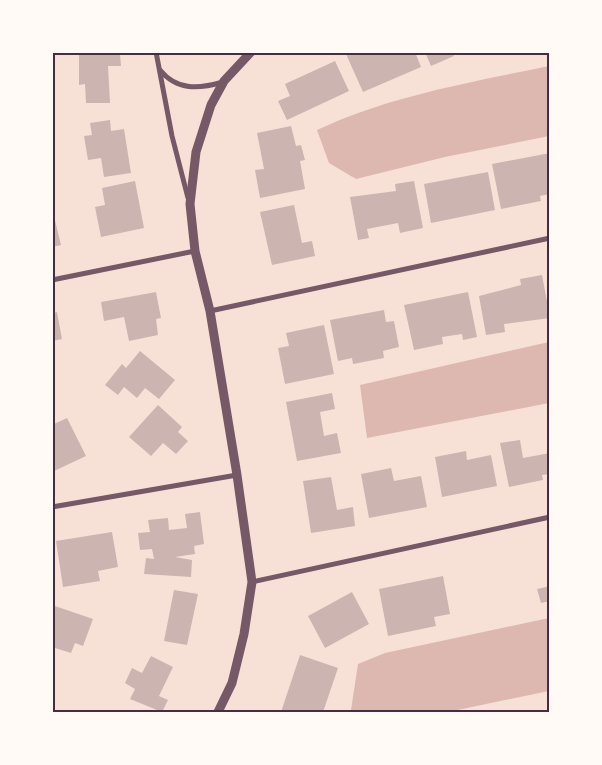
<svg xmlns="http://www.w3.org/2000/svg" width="602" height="765" viewBox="0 0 602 765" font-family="Ubuntu,sans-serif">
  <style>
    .water { fill: #dcb8b0 }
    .building { fill: #ccb4b1 }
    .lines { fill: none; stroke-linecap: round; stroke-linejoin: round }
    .minor { stroke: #755966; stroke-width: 5 }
    .tertiary { stroke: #755966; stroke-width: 9 }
    .neatline { fill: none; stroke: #4a2c40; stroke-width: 2 }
  </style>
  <rect width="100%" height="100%" fill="#f7e1d7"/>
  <path class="water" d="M549 66V136L445 157 356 179 329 163 317 130C389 96 472 82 549 66Z
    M549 342V403L367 438 360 385Z
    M549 618V691L448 712H354L351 710 358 664 385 653Z"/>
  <path class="building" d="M349 52H415L421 67 363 92 346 54Z
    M425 52H452L454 56 431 66Z
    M120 54 121 66H108L110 103H86L85 84 79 85V55Z
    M335 61 349 91 287 120 278 101 290 96 285 84Z
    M110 120 111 131 124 129 131 173 104 177 101 158 88 160 84 136 92 135 90 123Z
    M291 126 296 146 301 145 305 160 300 161 305 189 260 198 255 170 264 169 257 133Z
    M550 153V194L540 196 541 201 501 209 492 164Z
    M488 172 495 210 431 223 424 184Z
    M135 181 144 228 101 237 95 207 105 205 102 188Z
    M414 181 423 228 400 233 398 223 367 229 369 238 358 240 350 197 396 191 395 184Z
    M294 205 302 243 312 241 315 256 272 265 260 212Z
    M52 208 61 245 52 247Z
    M542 275 550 318 504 324 505 332 486 335 479 296 521 285 520 279Z
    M156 292 161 318 156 319 158 335 129 341 124 317 104 321 101 302Z
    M468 292 477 337 463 340 462 334 442 337 443 344 414 350 404 305Z
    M384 310 386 322 394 321 399 347 383 351 384 358 353 364 352 358 338 361 330 320Z
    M57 312 62 339 52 341V313Z
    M324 325 334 374 285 384 278 348 289 346 286 333Z
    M140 351 175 380 159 399 145 388 137 398 124 387 118 395 105 385 122 364 126 368Z
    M332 393 335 409 320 412 324 436 337 433 341 453 297 461 286 402Z
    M158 405 182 427 178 432 188 441 176 454 163 443 151 456 129 437Z
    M67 418 86 456 52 472V425Z
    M520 440 523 458 550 453V474L542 475 543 480 509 487 500 443Z
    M466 451 467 460 491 455 497 486 442 497 435 457Z
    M391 468 394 481 421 476 427 507 369 518 361 474Z
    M331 477 337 510 353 507 355 526 311 533 303 481Z
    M200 512 204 544 194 546 195 554 175 557 192 560 191 577 144 574 146 558 154 559 152 549 140 550 138 533 150 532 148 520 168 518 169 530 187 528 185 514Z
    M112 532 118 567 98 571 100 581 63 587 56 541Z
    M443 576 450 614 434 617 436 626 388 636 379 589Z
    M550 586V601L541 603 537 589Z
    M174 590 198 594 187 645 164 641Z
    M352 592 369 624 325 648 308 616Z
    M55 606 93 619 83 646 75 643 71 653 52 647V613Z
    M300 655 338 668 323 712H281Z
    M151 656 173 667 159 696 168 700 162 712 130 699 135 689 125 683 132 668 142 673Z"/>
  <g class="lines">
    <path class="minor" d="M156 52 172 136 188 198
      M160 70C177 91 199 89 223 82
      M52 280 195 251
      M210 311 550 238
      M52 507 237 475
      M252 582 550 517"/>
    <path class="tertiary" d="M218 712 232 683 244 634 252 582 237 475 210 311 195 251 190 204 196 152 211 105 224 81 251 52"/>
  </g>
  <rect width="602" height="765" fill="none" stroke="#fffaf5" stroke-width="108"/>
  <rect x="54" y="54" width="494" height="657" class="neatline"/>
</svg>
